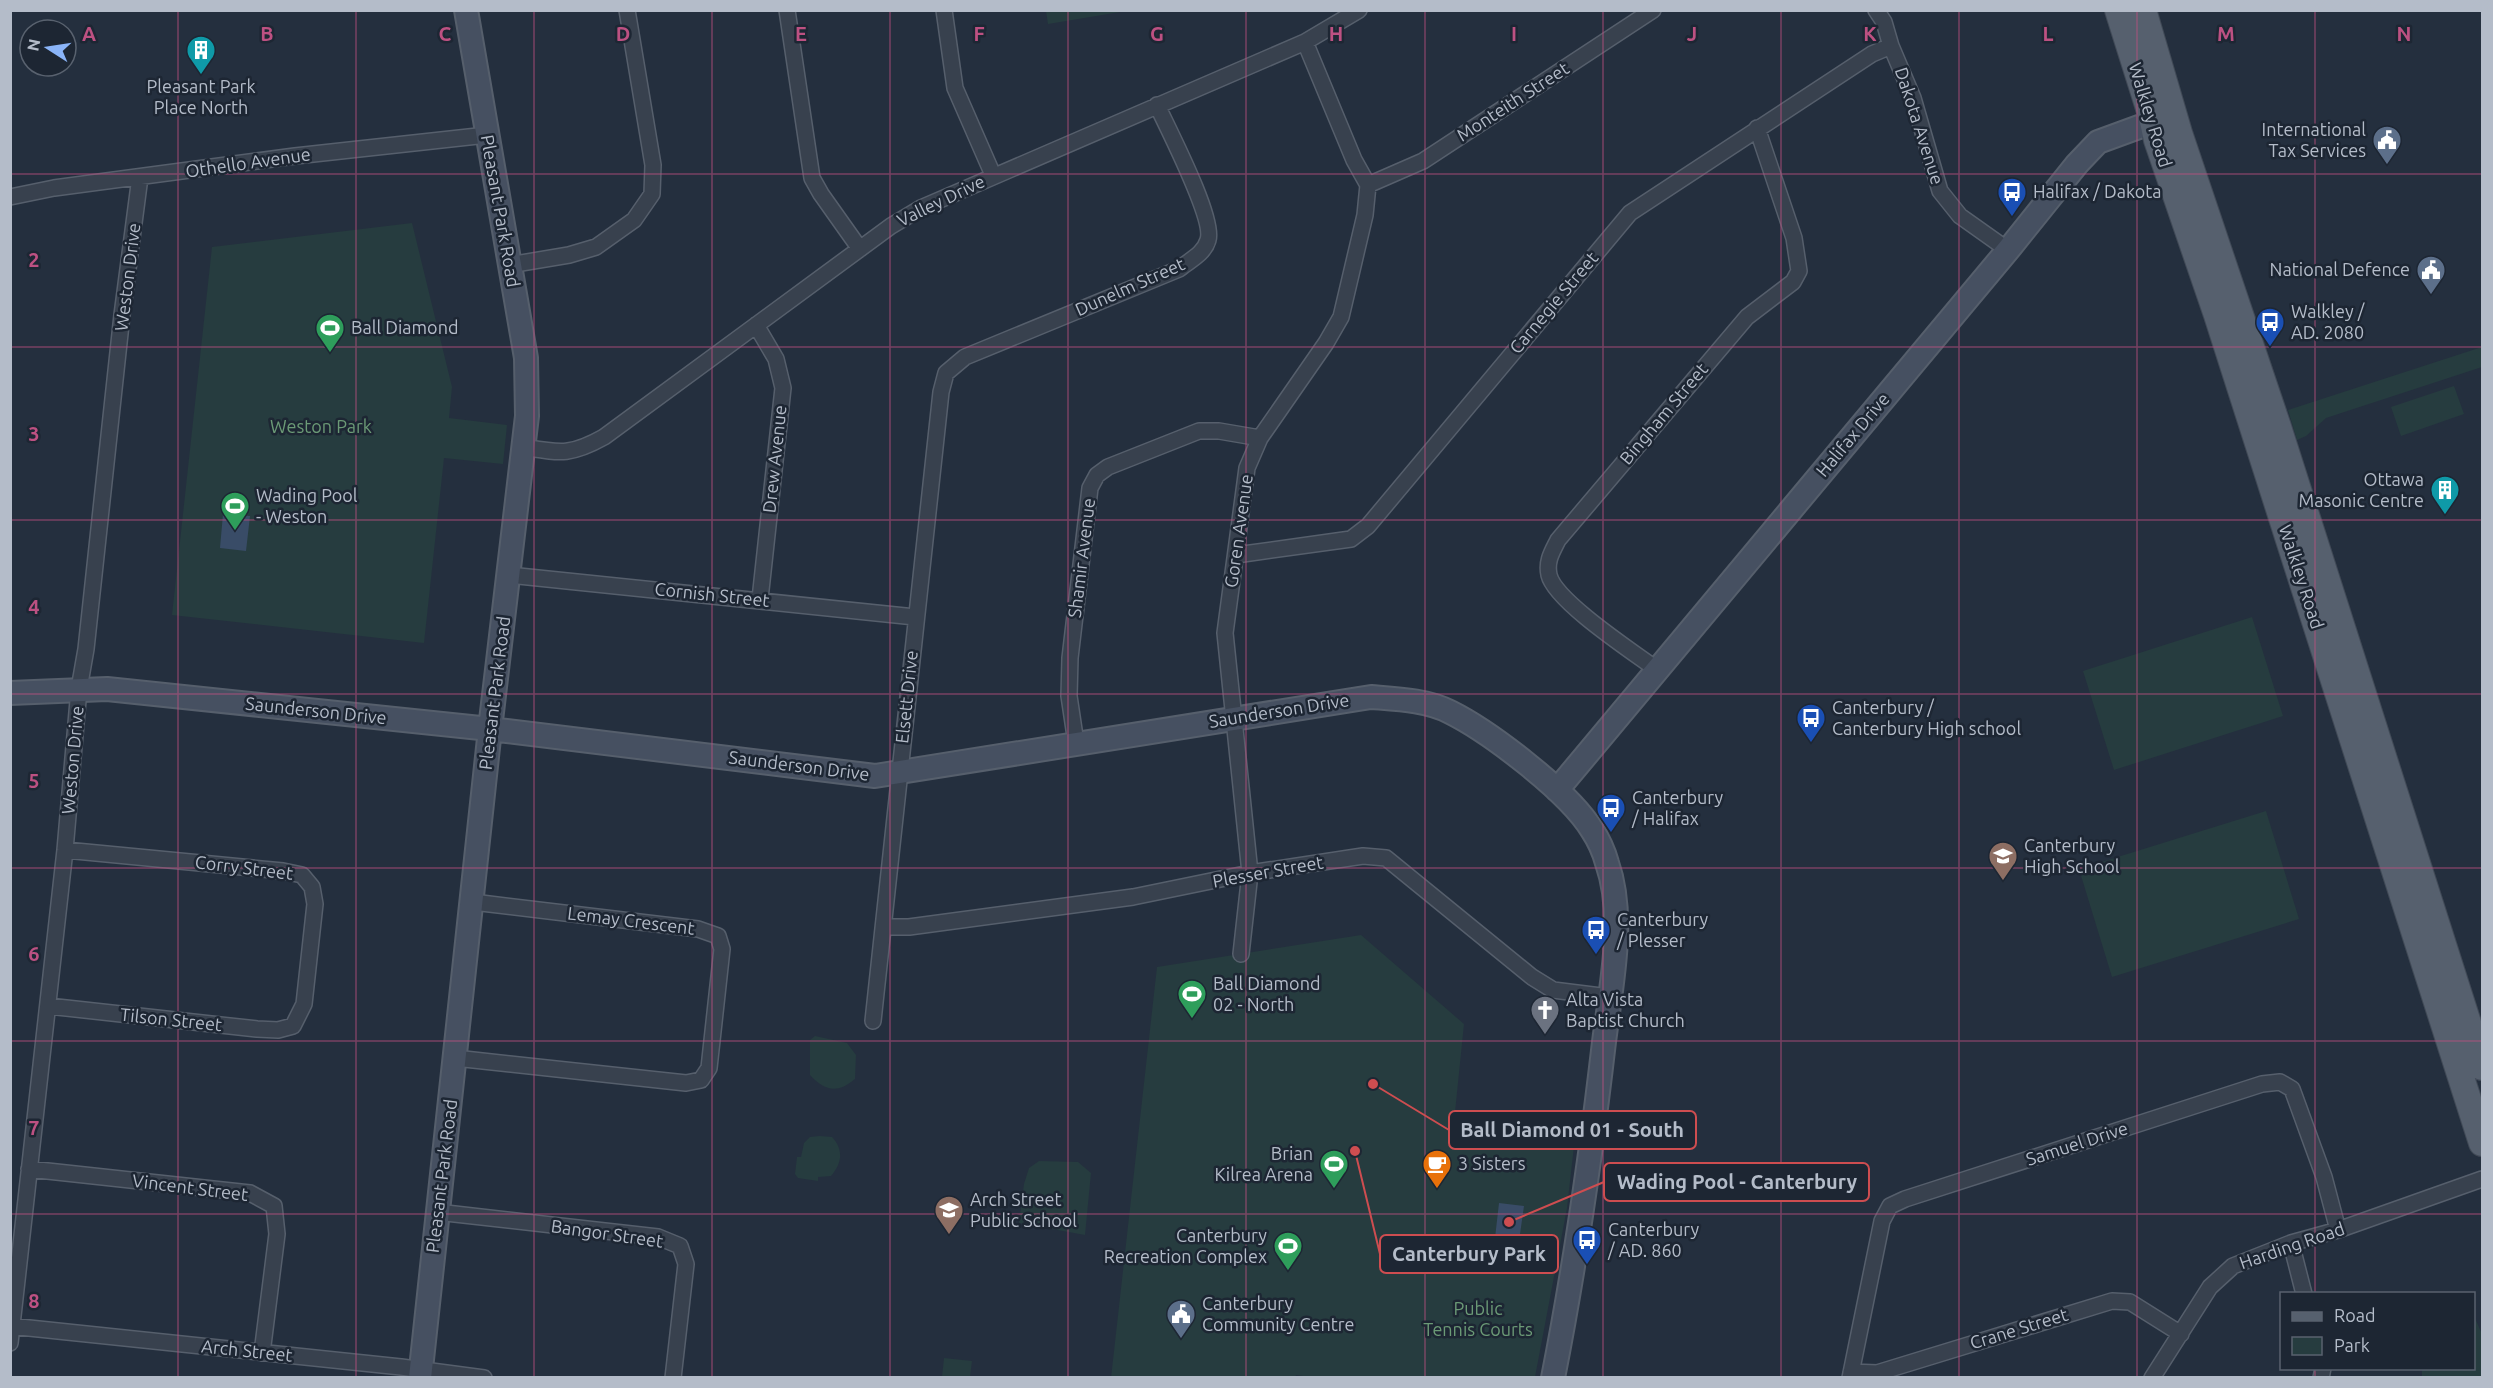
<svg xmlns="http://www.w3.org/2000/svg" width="2493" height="1388" viewBox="0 0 2493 1388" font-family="Ubuntu,sans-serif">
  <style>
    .green { fill: #263c3f }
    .water { fill: #394c67 }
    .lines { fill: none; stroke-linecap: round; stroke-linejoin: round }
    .street-casing { stroke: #565f6c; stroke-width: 18 }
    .secondary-casing { stroke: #565f6c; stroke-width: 26 }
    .primary-casing { stroke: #414a57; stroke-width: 28 }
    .street { stroke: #38414e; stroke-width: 15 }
    .secondary { stroke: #465061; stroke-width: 22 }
    .primary { stroke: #56606e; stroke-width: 26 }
    .grid { fill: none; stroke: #bd5182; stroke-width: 1.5; stroke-opacity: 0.55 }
    .labels { text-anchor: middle; stroke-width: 5; stroke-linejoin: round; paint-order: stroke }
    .poi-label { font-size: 18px; fill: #b4bcc9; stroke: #1d2633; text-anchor: start }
    .street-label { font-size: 18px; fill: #b4bcc9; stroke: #1d2633 }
    .park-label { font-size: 18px; fill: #6b9a76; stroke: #1d2633 }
    .grid-label { font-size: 20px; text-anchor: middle; font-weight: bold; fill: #bd5182; stroke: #1d2633; stroke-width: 5; stroke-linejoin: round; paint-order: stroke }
    .leader { fill: none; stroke: #ce4d50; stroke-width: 2 }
    .callout-dot { fill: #ce4d50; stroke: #1d2633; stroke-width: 2 }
    .callout { fill: #1d2633; stroke: #ce4d50; stroke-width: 2 }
    .callout-label { font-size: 20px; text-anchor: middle; font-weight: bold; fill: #b4bcc9 }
  </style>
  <rect width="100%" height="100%" fill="#242f3e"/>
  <path class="green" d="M1046 11V10L1126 11 1048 24Z
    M412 223 452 387 449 418 507 425 503 464 444 458 424 643 172 615 212 247Z
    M2482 347V367L2326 418 2306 436 2297 440 2288 410Z
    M2454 386 2464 414 2401 436 2391 407Z
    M2252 617 2283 716 2114 770 2083 671Z
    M2266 811 2299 919 2112 977 2079 869Z
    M1361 935 1464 1024 1454 1122 1575 1137 1567 1208 1535 1377 1318 1378 1296 1375 1295 1378H1111L1157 967Z
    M815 1036 847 1043 856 1055 855 1079C837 1094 825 1091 810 1075V1040Z
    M820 1136 832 1137C844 1150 842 1163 831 1176L818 1177V1181L798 1178 795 1174 797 1157H801L804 1143 810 1137Z
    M1039 1161 1078 1162 1091 1173 1085 1235 1019 1223 1024 1184 1029 1168Z
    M2474 1316 2482 1334V1377H2422V1369L2474 1368Z
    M944 1358 972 1361 970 1377H942Z"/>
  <path class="water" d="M223 514 250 516 246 551 220 548Z
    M1499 1203 1524 1206 1519 1241 1495 1238Z"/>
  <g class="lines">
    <g class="street-casing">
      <path id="street" d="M787 10 812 178 821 194 860 249
        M944 10 955 88 993 175
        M1876 10 1884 22 1891 46 1913 98 1940 191 1960 216 2008 250
        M1368 185 1423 161 1653 10
        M10 197 54 188 295 156 487 135
        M509 265 569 255 596 247 634 220 652 194 653 165 627 10
        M756 325 776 359 783 388 760 599
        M523 447C560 453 570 456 604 437L891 226 921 208 1305 42 1359 10
        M1236 555 1351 539 1368 526 1630 213 1872 54 1891 46
        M509 575 915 617
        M1656 669C1633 652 1555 601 1549 575 1546 561 1552 552 1558 540L1747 317 1793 282 1799 271 1794 238 1757 128
        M1076 743 1069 696 1070 658 1090 488 1097 475 1108 467 1199 431H1219L1260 438
        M884 927H909L1133 897 1250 873 1363 856 1386 858 1532 977 1553 990 1609 997
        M1241 954 1250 873 1225 633 1247 468 1260 438 1326 343 1341 317 1365 215 1368 185 1354 160 1305 42
        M48 1006 257 1029 278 1030 293 1026 304 1004 315 904 312 887 302 875 283 871 65 850
        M873 1021 941 392 946 373 965 357 1179 269C1190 260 1204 254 1208 240 1215 219 1168 129 1157 105
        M455 1058 686 1083 701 1080 709 1068 722 949 718 936 698 929 473 902
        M29 1169 250 1193 274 1206 277 1234 262 1353
        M437 1212 658 1237 680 1246 686 1264 673 1378
        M2291 1243 2304 1294
        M10 1326 401 1367 484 1378
        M10 1343 65 850 79 689 86 649 122 315 140 177
        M1851 1372 1877 1373 2112 1301 2130 1302 2181 1334
        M1850 1378 1882 1221 1890 1206 1905 1199 2262 1084 2280 1082 2292 1089 2324 1177 2338 1230
        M2152 1378 2210 1287 2233 1266 2291 1243 2338 1230 2482 1179
        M2321 1378 2323 1368"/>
    </g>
    <g class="secondary-casing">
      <path id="secondary" d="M10 693 107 689 490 729 875 776 1371 697C1396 699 1427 700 1450 712 1490 732 1569 792 1592 830 1598 839 1604 852 1607 863 1626 917 1611 986 1604 1042 1591 1155 1575 1266 1553 1378
        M1557 790 2008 250 2077 164 2098 142 2169 116
        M420 1378 490 729 527 416 526 358 466 10"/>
    </g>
    <g class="primary-casing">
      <path id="primary" d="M2118 10 2153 121 2157 140 2217 315 2482 1143
        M2143 10 2179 133 2278 427 2482 1067"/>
    </g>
    <use href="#street" class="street"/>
    <use href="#secondary" class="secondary"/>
    <use href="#primary" class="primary"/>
  </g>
  <path class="grid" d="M178 10V1378M356 10V1378M534 10V1378M712 10V1378M890 10V1378M1068 10V1378M1246 10V1378M1425 10V1378M1603 10V1378M1781 10V1378M1959 10V1378M2137 10V1378M2315 10V1294M10 174H2482M10 347H2482M10 520H2482M10 694H2482M10 868H2482M10 1041H2482M10 1214H2482M2315 1368V1378"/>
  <defs>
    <g id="building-pin" transform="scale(1.5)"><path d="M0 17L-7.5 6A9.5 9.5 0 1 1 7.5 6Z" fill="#0f9aa8" stroke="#1d2633"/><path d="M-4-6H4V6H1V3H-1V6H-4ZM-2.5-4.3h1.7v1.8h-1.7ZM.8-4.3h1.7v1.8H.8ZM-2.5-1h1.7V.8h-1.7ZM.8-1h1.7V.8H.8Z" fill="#fff"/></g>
    <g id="civic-pin" transform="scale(1.5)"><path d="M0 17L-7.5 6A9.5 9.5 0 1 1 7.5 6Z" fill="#5c6f8a" stroke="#1d2633"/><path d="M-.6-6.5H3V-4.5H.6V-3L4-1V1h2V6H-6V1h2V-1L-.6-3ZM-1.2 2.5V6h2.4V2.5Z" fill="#fff"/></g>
    <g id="bus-pin" transform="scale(1.5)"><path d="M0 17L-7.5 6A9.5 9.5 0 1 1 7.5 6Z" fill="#1a4fb4" stroke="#1d2633"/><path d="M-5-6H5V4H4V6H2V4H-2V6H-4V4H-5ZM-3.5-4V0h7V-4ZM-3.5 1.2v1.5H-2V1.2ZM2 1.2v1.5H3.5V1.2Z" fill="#fff"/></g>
    <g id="stadium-pin" transform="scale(1.5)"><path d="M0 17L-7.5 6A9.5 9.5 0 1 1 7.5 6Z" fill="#2e9e5b" stroke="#1d2633"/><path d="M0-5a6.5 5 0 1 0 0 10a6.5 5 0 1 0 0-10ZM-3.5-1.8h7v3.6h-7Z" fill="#fff"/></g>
    <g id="school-pin" transform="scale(1.5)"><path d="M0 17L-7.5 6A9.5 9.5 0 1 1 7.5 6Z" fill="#8d6e63" stroke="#1d2633"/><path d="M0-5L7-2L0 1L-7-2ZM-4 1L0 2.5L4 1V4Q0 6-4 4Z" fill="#fff"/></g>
    <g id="church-pin" transform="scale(1.5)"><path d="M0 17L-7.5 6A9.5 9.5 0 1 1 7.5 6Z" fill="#6b7280" stroke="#1d2633"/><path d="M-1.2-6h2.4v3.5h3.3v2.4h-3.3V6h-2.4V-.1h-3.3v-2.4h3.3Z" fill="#fff"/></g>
    <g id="cafe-pin" transform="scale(1.5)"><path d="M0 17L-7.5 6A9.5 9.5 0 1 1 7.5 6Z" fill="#e8710a" stroke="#1d2633"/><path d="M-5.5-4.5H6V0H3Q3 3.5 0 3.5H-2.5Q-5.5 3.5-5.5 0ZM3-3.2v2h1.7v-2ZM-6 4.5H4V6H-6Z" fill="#fff"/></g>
  </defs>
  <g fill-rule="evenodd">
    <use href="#building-pin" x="201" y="50"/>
    <use href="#civic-pin" x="2387" y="140"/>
    <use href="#bus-pin" x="2012" y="192"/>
    <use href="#civic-pin" x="2431" y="270"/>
    <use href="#bus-pin" x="2270" y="322"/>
    <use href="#stadium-pin" x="330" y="328"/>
    <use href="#building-pin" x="2445" y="490"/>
    <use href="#stadium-pin" x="235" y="506"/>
    <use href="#bus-pin" x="1811" y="718"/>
    <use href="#bus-pin" x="1611" y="808"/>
    <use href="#school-pin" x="2003" y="856"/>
    <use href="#bus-pin" x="1596" y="930"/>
    <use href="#stadium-pin" x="1192" y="994"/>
    <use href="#church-pin" x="1545" y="1010"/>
    <use href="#stadium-pin" x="1334" y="1164"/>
    <use href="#cafe-pin" x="1437" y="1164"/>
    <use href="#school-pin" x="949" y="1210"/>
    <use href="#bus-pin" x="1587" y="1240"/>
    <use href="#stadium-pin" x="1288" y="1246"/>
    <use href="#civic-pin" x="1181" y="1314"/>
  </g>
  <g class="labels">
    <g class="poi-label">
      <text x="201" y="93" text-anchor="middle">Pleasant Park<tspan x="201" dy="21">Place North</tspan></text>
      <text x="2366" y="136" text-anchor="end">International<tspan x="2366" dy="21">Tax Services</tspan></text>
      <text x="2033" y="198">Halifax / Dakota</text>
      <text x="2410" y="276" text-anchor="end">National Defence</text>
      <text x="2291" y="318">Walkley /<tspan x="2291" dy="21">AD. 2080</tspan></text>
      <text x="351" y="334">Ball Diamond</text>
      <text x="2424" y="486" text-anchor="end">Ottawa<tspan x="2424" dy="21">Masonic Centre</tspan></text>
      <text x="256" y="502">Wading Pool<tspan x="256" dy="21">- Weston</tspan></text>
      <text x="1832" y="714">Canterbury /<tspan x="1832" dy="21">Canterbury High school</tspan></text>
      <text x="1632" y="804">Canterbury<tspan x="1632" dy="21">/ Halifax</tspan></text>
      <text x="2024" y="852">Canterbury<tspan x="2024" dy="21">High School</tspan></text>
      <text x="1617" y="926">Canterbury<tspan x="1617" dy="21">/ Plesser</tspan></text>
      <text x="1213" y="990">Ball Diamond<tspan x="1213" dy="21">02 - North</tspan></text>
      <text x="1566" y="1006">Alta Vista<tspan x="1566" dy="21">Baptist Church</tspan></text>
      <text x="1313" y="1160" text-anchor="end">Brian<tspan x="1313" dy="21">Kilrea Arena</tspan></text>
      <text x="1458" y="1170">3 Sisters</text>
      <text x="970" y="1206">Arch Street<tspan x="970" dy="21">Public School</tspan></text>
      <text x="1608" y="1236">Canterbury<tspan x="1608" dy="21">/ AD. 860</tspan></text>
      <text x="1267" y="1242" text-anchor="end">Canterbury<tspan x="1267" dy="21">Recreation Complex</tspan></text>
      <text x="1202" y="1310">Canterbury<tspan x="1202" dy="21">Community Centre</tspan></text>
    </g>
    <g class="street-label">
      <text transform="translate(1513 102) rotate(-33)" y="6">Monteith Street</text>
      <text transform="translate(2150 115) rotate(73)" y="6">Walkley Road</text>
      <text transform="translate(1919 126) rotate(72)" y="6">Dakota Avenue</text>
      <text transform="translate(248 163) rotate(-8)" y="6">Othello Avenue</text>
      <text transform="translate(941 201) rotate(-26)" y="6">Valley Drive</text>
      <text transform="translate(500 211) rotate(80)" y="6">Pleasant Park Road</text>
      <text transform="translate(128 277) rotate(-83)" y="6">Weston Drive</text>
      <text transform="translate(1130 287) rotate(-24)" y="6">Dunelm Street</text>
      <text transform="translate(1554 303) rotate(-50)" y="6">Carnegie Street</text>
      <text transform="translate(1664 414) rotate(-50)" y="6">Bingham Street</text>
      <text transform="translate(1853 435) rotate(-50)" y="6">Halifax Drive</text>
      <text transform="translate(775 459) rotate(-84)" y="6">Drew Avenue</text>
      <text transform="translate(1239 531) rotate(-82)" y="6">Goren Avenue</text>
      <text transform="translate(1082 558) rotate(-83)" y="6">Shamir Avenue</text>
      <text transform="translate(2301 577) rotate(72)" y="6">Walkley Road</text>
      <text transform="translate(712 595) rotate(6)" y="6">Cornish Street</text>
      <text transform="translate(495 693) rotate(-83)" y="6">Pleasant Park Road</text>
      <text transform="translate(907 697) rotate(-84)" y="6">Elsett Drive</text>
      <text transform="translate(316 711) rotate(6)" y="6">Saunderson Drive</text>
      <text transform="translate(1279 711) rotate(-9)" y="6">Saunderson Drive</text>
      <text transform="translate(73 760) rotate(-85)" y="6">Weston Drive</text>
      <text transform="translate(799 766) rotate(7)" y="6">Saunderson Drive</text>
      <text transform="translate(244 868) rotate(7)" y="6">Corry Street</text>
      <text transform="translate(1268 872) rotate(-10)" y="6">Plesser Street</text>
      <text transform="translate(631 921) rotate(7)" y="6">Lemay Crescent</text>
      <text transform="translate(171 1020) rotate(6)" y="6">Tilson Street</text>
      <text transform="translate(2077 1144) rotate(-18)" y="6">Samuel Drive</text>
      <text transform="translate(442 1176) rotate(-83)" y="6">Pleasant Park Road</text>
      <text transform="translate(190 1188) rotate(7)" y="6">Vincent Street</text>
      <text transform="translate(607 1234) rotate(8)" y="6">Bangor Street</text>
      <text transform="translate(2292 1246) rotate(-19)" y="6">Harding Road</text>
      <text transform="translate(2019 1329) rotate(-17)" y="6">Crane Street</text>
      <text transform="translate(247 1351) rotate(6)" y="6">Arch Street</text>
    </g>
    <g class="park-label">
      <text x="321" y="433">Weston Park</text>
      <text x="1478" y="1315">Public<tspan x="1478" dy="21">Tennis Courts</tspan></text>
    </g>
  </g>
  <g class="grid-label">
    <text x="89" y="41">A</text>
    <text x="267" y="41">B</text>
    <text x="445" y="41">C</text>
    <text x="623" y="41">D</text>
    <text x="801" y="41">E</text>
    <text x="979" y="41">F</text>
    <text x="1157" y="41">G</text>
    <text x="1336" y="41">H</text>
    <text x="1514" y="41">I</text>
    <text x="1692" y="41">J</text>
    <text x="1870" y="41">K</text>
    <text x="2048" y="41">L</text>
    <text x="2226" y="41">M</text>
    <text x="2404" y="41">N</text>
    <text x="34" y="267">2</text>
    <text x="34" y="441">3</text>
    <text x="34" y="614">4</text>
    <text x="34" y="788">5</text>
    <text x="34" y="961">6</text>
    <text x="34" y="1135">7</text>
    <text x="34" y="1308">8</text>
  </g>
  <path class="leader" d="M1373 1084L1449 1130M1509 1222L1604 1182M1355 1151L1380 1254"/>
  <g class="callout-dot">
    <circle cx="1373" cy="1084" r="6"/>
    <circle cx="1509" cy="1222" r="6"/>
    <circle cx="1355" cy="1151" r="6"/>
  </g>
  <g class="callout">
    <rect x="1449" y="1111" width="247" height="38" rx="6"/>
    <rect x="1604" y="1163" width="265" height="38" rx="6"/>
    <rect x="1380" y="1235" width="178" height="38" rx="6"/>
  </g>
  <g class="callout-label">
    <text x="1572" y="1137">Ball Diamond 01 - South</text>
    <text x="1737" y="1189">Wading Pool - Canterbury</text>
    <text x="1469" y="1261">Canterbury Park</text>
  </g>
  <rect width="2493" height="1388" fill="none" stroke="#b4bcc9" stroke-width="24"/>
  <rect x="2280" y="1292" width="195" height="78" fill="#1d2633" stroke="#59626f" stroke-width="1.5"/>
  <rect x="2292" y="1312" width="30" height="9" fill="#56606e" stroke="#59626f" stroke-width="1.5"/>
  <text x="2334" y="1322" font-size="18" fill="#b4bcc9">Road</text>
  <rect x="2292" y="1337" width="30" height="18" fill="#263c3f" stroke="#59626f" stroke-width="1.5"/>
  <text x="2334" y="1352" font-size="18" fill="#b4bcc9">Park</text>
  <g transform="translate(48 48) rotate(282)"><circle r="28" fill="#1d2633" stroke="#59626f" stroke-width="1.5"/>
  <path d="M0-4.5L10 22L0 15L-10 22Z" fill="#8ab4f8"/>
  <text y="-9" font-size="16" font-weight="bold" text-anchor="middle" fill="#b4bcc9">N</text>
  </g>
</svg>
